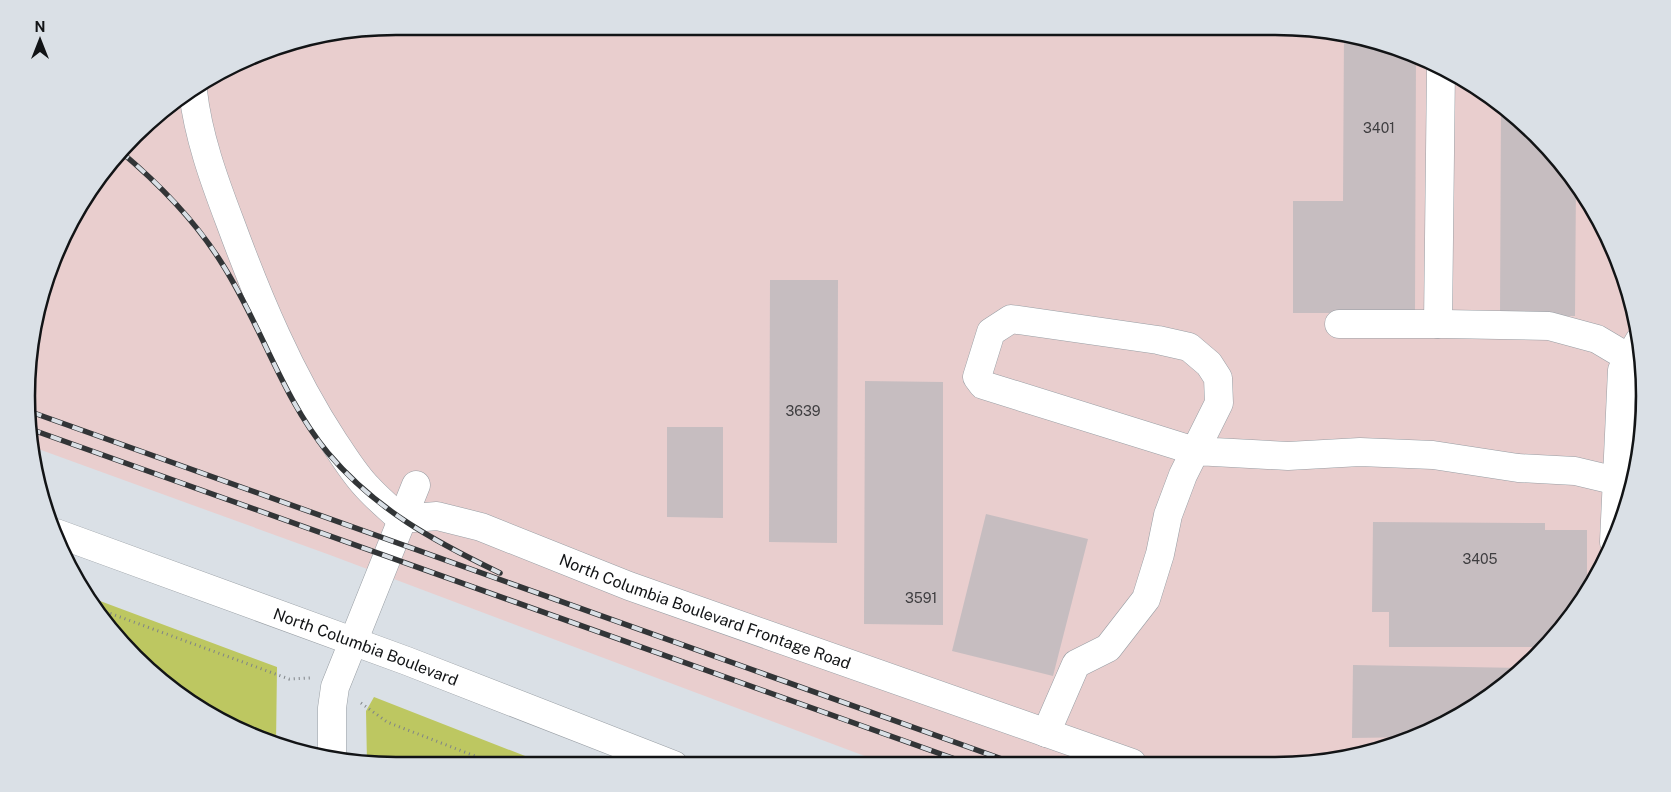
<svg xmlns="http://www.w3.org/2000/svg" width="1671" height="792" viewBox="0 0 1671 792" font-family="'Public Sans',sans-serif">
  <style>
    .industrial { fill: #e9cece }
    .green { fill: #bdc761 }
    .building { fill: #c6bdc0 }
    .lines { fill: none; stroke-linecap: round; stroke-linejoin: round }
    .minor-casing { stroke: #989ea4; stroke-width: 29 }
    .major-casing { stroke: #989ea4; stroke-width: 29 }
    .path { stroke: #7f8387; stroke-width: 3; stroke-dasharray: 1 4; stroke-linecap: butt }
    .minor { stroke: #fff; stroke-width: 28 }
    .major { stroke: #fff; stroke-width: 28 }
    .rail-casing { stroke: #323537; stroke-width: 5.5 }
    .rail { stroke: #dae0e6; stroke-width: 4; stroke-dasharray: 11; stroke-linecap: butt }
    .labels { text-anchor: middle; stroke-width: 4.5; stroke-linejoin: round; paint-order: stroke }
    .number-label { font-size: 14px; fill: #3f3e40 }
    .street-label { font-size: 16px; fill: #121416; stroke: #dae0e6 }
    .rim { fill: none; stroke: #121416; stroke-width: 2.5 }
  </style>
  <rect width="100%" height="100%" fill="#dae0e6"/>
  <path class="industrial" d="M396 26H1275L1347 33 1417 55 1481 89 1537 135 1583 191 1617 255 1638 324 1645 396 1638 468 1616 538 1568 621 1500 689 1417 737 1324 763 886 764 330 555 30 446 33 324 76 211 118 152 171 103 277 46Z"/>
  <path class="green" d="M92 598 277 667 276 744 254 737 191 704 135 658Z
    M374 697 548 765 396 766 367 763 366 711Z"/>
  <path class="building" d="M1344 33 1416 54 1415 313H1293V201H1343Z
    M1501 105 1537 135 1576 182 1575 316H1500Z
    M770 280H838L837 543 769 542Z
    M865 381 943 382V625L864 624Z
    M667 427H723V518L667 517Z
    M1634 463H1638L1634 480H1633Z
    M986 514 1088 539 1053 676 952 651Z
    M1373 522 1545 523V530H1587V588L1568 621 1543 647H1389V612H1372Z
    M1353 665 1522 668 1500 689 1417 737 1352 738Z"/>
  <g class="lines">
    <g class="minor-casing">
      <g id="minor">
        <path d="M193 91C198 136 214 180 230 222 258 298 290 375 334 442 345 458 355 475 368 488 378 499 390 509 401 519"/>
        <path d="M1339 324H1445L1549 326 1597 339 1629 358"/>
        <path d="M1438 324 1441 68"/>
        <path id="s1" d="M401 519 437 516 481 527 629 586 1132 763"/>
        <path d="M1614 542 1622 370 1639 341"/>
        <path d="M1046 733 1076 664 1108 648 1146 599 1160 554 1168 515 1183 475 1219 403 1218 378 1209 364 1189 347 1158 340 1011 319 991 332 977 377 983 385 1195 451 1288 456 1360 452 1433 455 1518 468 1575 471 1617 481"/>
        <path d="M332 759V708L335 687 416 485"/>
      </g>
    </g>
    <g class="major-casing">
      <g id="major">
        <path id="s2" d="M56 533 407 661 674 765"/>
      </g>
    </g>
    <path class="path" d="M101 610 289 679 310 678
      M361 703 387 722 498 765"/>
    <use href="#minor" class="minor"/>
    <use href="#major" class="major"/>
    <g class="rail-casing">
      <path id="rail" d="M120 151C158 183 194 219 221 262 261 324 281 396 328 453 376 510 434 541 500 573
        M31 412 1016 764
        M30 429 969 764"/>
    </g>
    <use href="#rail" class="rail"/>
  </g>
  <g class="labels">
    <g class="number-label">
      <text x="1379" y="133">3401</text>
      <text x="803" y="416">3639</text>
      <text x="1480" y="564">3405</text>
      <text x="921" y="603">3591</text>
    </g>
    <g class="street-label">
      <text dy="6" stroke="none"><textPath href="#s1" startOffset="321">North Columbia Boulevard Frontage Road</textPath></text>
      <text dy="6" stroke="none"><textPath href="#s2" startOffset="330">North Columbia Boulevard</textPath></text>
    </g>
  </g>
  <path d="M0 0H1671V792H0ZM396 35H1275A361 361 0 0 1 1636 396V396A361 361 0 0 1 1275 757H396A361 361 0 0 1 35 396V396A361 361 0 0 1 396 35Z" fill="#dae0e6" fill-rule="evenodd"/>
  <path class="rim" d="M396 35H1275A361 361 0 0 1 1636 396V396A361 361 0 0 1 1275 757H396A361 361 0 0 1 35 396V396A361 361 0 0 1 396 35Z"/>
  <g transform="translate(40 40)" stroke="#dae0e6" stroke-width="4" paint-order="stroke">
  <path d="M0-4L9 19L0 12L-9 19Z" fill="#121416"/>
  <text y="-8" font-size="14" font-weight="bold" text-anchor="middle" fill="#121416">N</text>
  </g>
</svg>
